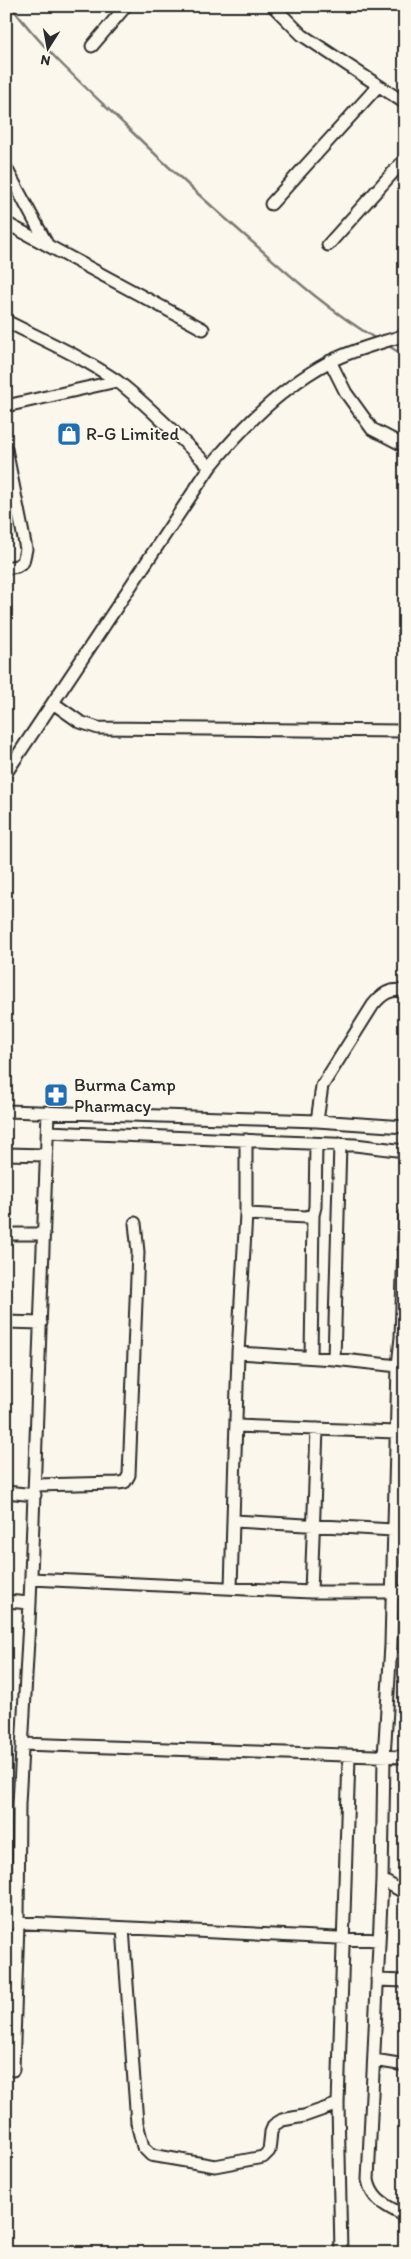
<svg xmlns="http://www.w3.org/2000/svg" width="411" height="2259" viewBox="0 0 411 2259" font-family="Itim,sans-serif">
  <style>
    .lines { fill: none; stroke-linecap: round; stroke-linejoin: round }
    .stream { stroke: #7b7a75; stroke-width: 2.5 }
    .minor-casing { stroke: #2b2b2b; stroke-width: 15 }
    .minor { stroke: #fbf7ec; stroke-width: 11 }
    .labels { text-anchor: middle; stroke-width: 4; stroke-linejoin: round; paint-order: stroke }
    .poi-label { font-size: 18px; fill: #2b2b2b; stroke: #fbf7ec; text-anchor: start }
  </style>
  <rect width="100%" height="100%" fill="#fbf7ec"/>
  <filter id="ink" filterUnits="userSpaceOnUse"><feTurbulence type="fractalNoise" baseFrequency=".02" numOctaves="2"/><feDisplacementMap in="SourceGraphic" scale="10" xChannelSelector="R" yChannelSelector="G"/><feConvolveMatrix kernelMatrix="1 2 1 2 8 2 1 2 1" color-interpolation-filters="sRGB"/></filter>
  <g filter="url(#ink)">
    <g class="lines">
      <path class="stream" d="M11 6C45 52 89 90 129 129 171 170 214 209 258 247 296 281 334 314 378 340
        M387 345 405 356"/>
      <g class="minor-casing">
        <path id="minor" d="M273 6 302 35 405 103
          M92 46 126 6
          M6 168 47 244
          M271 204 378 86
          M6 223 203 329
          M328 245 405 159
          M6 321C43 340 83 357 117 381 150 406 179 438 210 467
          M330 361 346 393 372 429 405 446
          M6 406 117 381
          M6 449 26 549 23 562 17 566 6 568
          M53 703 80 722 98 728 405 731
          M6 773 210 467C243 426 282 387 329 362 351 350 381 343 405 335
          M6 1111 317 1121 405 1127
          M317 1121 322 1086 373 1005C382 994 390 988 405 991
          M48 1132 355 1145 405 1151
          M6 1154 46 1155
          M246 1214V1140
          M405 1215 401 1337 398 1366 391 1645 384 1757 382 1880 368 2180C372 2201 387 2206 405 2216
          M6 1234H44
          M6 1322 41 1323
          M238 1353 334 1359 398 1366
          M311 1357 313 1215
          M334 1359 340 1144
          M237 1426 396 1432
          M35 1485 118 1483 125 1482 129 1475 138 1252 135 1223
          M6 1492 35 1495
          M234 1521 393 1530
          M31 1579 311 1592H405
          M231 1588 238 1353 246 1214 306 1217 313 1215 315 1207 316 1144
          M311 1592 317 1429
          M6 1601 30 1603
          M22 1744 405 1757
          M382 1880 405 1893
          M6 1922 379 1940
          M123 1928 137 2123 143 2147 151 2155 215 2166 263 2157 269 2151 271 2132 274 2125 282 2120 304 2116 338 2104
          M377 1980 405 1981
          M374 2060 405 2065
          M13 2070 18 1923 19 1804 30 1603 48 1112
          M341 2253 338 2104 349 1757"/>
      </g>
      <use href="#minor" class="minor"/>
    </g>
  </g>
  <defs>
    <g id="shop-square" transform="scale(1.25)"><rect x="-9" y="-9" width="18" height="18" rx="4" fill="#1f6fb2" stroke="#fbf7ec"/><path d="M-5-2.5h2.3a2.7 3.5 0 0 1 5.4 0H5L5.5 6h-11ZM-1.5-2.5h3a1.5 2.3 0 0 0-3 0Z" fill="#fff"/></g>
    <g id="pharmacy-square" transform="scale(1.25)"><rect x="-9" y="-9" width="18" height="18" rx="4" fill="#1f6fb2" stroke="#fbf7ec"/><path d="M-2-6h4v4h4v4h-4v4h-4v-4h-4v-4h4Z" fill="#fff"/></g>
  </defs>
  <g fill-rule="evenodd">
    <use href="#shop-square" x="69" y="434"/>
    <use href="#pharmacy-square" x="56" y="1095"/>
  </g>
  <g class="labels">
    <g class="poi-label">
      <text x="86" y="440">R-G Limited</text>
      <text x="74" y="1091">Burma Camp<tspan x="74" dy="21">Pharmacy</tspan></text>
    </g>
  </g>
  <rect width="411" height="2259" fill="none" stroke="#fbf7ec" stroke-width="25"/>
  <rect x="12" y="12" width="386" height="2234" fill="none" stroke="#2b2b2b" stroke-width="2" filter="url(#ink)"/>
  <g transform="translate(48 48) rotate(191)" stroke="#fbf7ec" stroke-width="4" paint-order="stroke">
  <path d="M0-4L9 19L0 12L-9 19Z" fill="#2b2b2b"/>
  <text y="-8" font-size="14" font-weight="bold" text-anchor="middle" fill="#2b2b2b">N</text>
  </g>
</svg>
